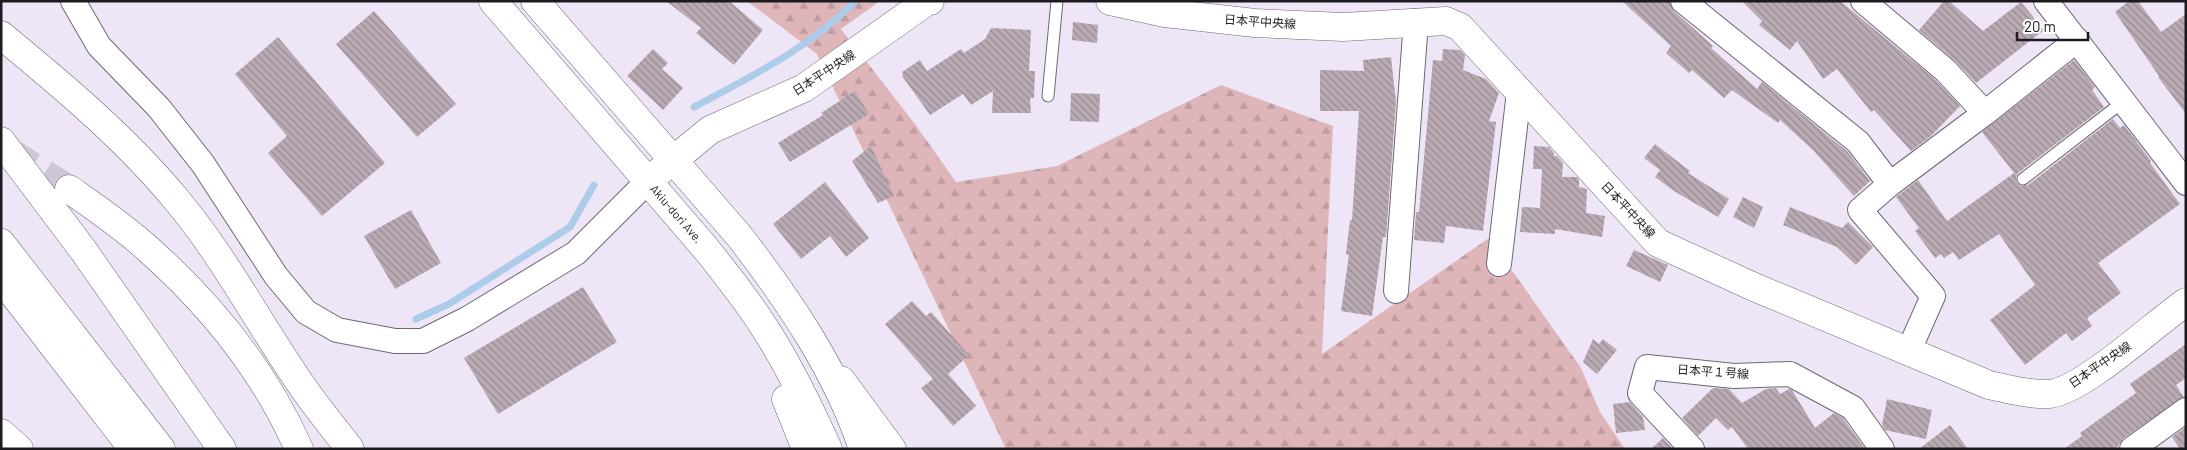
<svg xmlns="http://www.w3.org/2000/svg" width="2187" height="450" viewBox="0 0 2187 450" font-family="Barlow,'Noto Sans JP',sans-serif">
  <style>
    .forest { fill: url(#forest-firs) }
    .lines { fill: none; stroke-linecap: round; stroke-linejoin: round }
    .stream { stroke: #adcce9; stroke-width: 7 }
    .building { fill: url(#building-back-hatch) }
    .highway-tunnel { stroke: #cfc7d6; stroke-width: 28; stroke-dasharray: 28 14; stroke-linecap: butt }
    .lane-casing { stroke: #6e6774; stroke-width: 13 }
    .street-casing { stroke: #6e6774; stroke-width: 26 }
    .secondary-casing { stroke: #6e6774; stroke-width: 29 }
    .highway-casing { stroke: #6e6774; stroke-width: 29 }
    .lane { stroke: #fff; stroke-width: 11 }
    .street { stroke: #fff; stroke-width: 24 }
    .secondary { stroke: #fff; stroke-width: 28 }
    .highway { stroke: #fff; stroke-width: 28 }
    .labels { text-anchor: middle; stroke-width: 4; stroke-linejoin: round; paint-order: stroke }
    .street-label { font-size: 12px; fill: #1d1a20; stroke: #fff }
  </style>
  <defs>
    <pattern id="forest-firs" width="22" height="20" patternUnits="userSpaceOnUse" patternTransform="scale(1.25)"><rect width="22" height="20" fill="#deb6ba"/><path d="M5 1l3.5 6h-7zM16 11l3.5 6h-7z" fill="#be9ca0"/></pattern>
    <pattern id="building-back-hatch" width="6" height="6" patternUnits="userSpaceOnUse" patternTransform="scale(1.25)"><rect width="6" height="6" fill="#baaab4"/><path d="M-1 5l2 2M0 0l6 6M5-1l2 2" fill="none" stroke="#978a92"/></pattern>
  </defs>
  <rect width="100%" height="100%" fill="#eee6f6"/>
  <path class="forest" d="M747 1H880L841 29 915 124 956 182 1057 166 1221 85 1333 126 1322 354 1489 238 1581 368 1600 412 1625 449H1006L817 54Z"/>
  <g class="lines">
    <path class="stream" d="M694 107C750 77 810 48 855 1
      M416 319 449 304 570 227 594 185"/>
  </g>
  <path class="building" d="M666 1H729L763 30 734 65 696 33 701 28Z
    M1622 1H1670L1674 11 1713 46 1711 48 1757 89 1762 82 1848 152 1870 181 1854 196 1813 150 1780 120 1778 123 1732 90 1724 98 1692 70 1689 73 1666 53 1671 46Z
    M1742 1H1840L1936 80 1960 106 1931 136 1911 151 1874 110 1871 112 1837 69 1823 79 1797 41 1790 50 1759 25 1762 21Z
    M1944 1H1949L1983 31 2021 2 2044 30 1976 83 1954 60 1919 30Z
    M2129 1H2138L2161 32 2186 14V114L2158 77 2159 76 2115 12Z
    M374 11 456 104 417 137 336 44Z
    M1073 22 1098 25 1097 43 1072 40Z
    M991 28 1031 30 1029 71H1035L1034 98H1030L1031 113H992L993 91 971 105 963 94 930 115 902 76 903 75 902 72 920 60 927 71 961 49 964 53 985 39Z
    M278 37 385 163 322 216 268 153 287 136 235 74Z
    M653 49 668 63 662 69 683 88 663 110 627 76Z
    M1443 49 1460 50 1465 55 1463 70 1486 79 1499 93 1489 121 1496 122 1483 231 1446 226 1444 243 1414 240 1416 212H1419L1433 60 1442 61Z
    M1391 57 1396 102 1386 237H1383L1372 316 1341 311 1349 255 1346 254 1350 220H1352L1359 111H1320V70L1364 71 1363 60Z
    M2074 60 2095 87 2092 90 2104 107 2018 173 2016 177 2017 183 2021 186 2028 185 2113 119 2120 128 2124 125 2151 161 2150 163 2180 204 2098 263 2121 293 2087 318 2092 326 2072 341 2066 333 2025 365 1990 320 2035 285 1999 234 1959 260 1953 252 1944 258 1941 254 1935 258 1915 231 1919 228 1896 197 1918 180 1947 221 2014 173 1982 132Z
    M855 91 869 114 790 162 778 143 823 115 821 113Z
    M1071 93 1100 94 1099 122 1070 121Z
    M1655 144 1690 171 1688 173 1729 199 1718 217 1674 191 1655 177 1660 170 1644 158Z
    M871 146 894 196 878 203 852 161Z
    M1534 146 1549 147 1554 153V156H1557L1563 163 1562 177H1577L1579 180V187L1587 189 1586 213 1605 216 1602 237 1555 229V234L1520 232 1522 207 1540 208 1542 169H1533Z
    M825 182 869 238 846 257 830 236 801 259 773 224Z
    M1743 197 1763 207 1754 228 1733 217Z
    M1790 207 1842 228 1848 222 1873 247 1856 265 1837 247 1783 225Z
    M411 210 441 263 395 289 364 236Z
    M1634 250 1668 265 1660 282 1626 266Z
    M583 287 617 342 498 414 464 358Z
    M912 301 926 316 931 312 969 355 948 374 976 406 953 426 921 388 933 379 885 324Z
    M1593 339 1599 344 1603 339 1617 350 1597 374 1583 362Z
    M2186 344V378L2176 385 2184 397 2124 438 2116 449H2064L2082 436 2080 433 2136 393 2130 384Z
    M1713 388 1729 389 1742 403 1766 389 1776 388 1780 394 1789 389 1792 390 1815 428 1834 413 1843 418 1865 449H1748L1732 427 1728 430 1716 418 1698 436 1682 418Z
    M1887 399 1932 410 1926 439 1885 430 1882 425Z
    M1630 402 1643 417 1645 430 1616 433 1613 404Z
    M1950 425 1968 449H1919Z
    M2186 427V449H2180L2172 437Z
    M1663 438 1673 449H1651Z"/>
  <g class="lines">
    <path class="highway-tunnel" d="M9 151 69 189"/>
    <g class="lane-casing">
      <path id="lane" d="M1048 96 1057 1
        M2023 179 2124 101"/>
    </g>
    <g class="street-casing">
      <path id="street" d="M73 1 99 46 159 108 203 164 276 276 306 312 337 330 395 341H423L467 319 576 253 648 181
        M1683 1 1858 142 1890 184 1860 210 1933 296 1909 350
        M1863 1 1945 70 1985 113
        M2046 1 2186 183
        M1890 184 1985 113 2077 40
        M1499 264 1519 92
        M1396 291 1416 21
        M1692 449 1640 393 1647 367 1734 376 1790 374 1853 408 1882 449
        M2132 449 2186 410"/>
    </g>
    <g class="secondary-casing">
      <path id="secondary" d="M1110 1 1165 13 1255 23 1343 27 1446 21 1460 27 1658 243 1754 287 1989 385C2009 389 2029 395 2049 394 2083 391 2155 323 2186 302
        M648 181 710 130 804 88 926 2 930 1
        M841 380 892 449"/>
    </g>
    <g class="highway-casing">
      <path id="highway" d="M493 1 707 250C727 275 747 300 764 327 789 365 809 407 828 449
        M535 1 740 237C790 302 837 371 863 449
        M1 35C63 86 124 137 175 198 224 256 259 324 302 386 317 408 334 428 350 449
        M1 141 83 250 222 449
        M69 189C96 208 124 227 148 249 210 304 265 372 299 449
        M1 243 161 449
        M1 278 133 449
        M786 399 806 449
        M1 433 19 449"/>
    </g>
    <use href="#lane" class="lane"/>
    <use href="#street" class="street"/>
    <use href="#secondary" class="secondary"/>
    <use href="#highway" class="highway"/>
  </g>
  <g class="labels">
    <g class="street-label">
      <text transform="translate(1260 22) rotate(4)" y="4">日本平中央線</text>
      <text transform="translate(824 73) rotate(-33)" y="4">日本平中央線</text>
      <text transform="translate(1628 210) rotate(47)" y="4">日本平中央線</text>
      <text transform="translate(676 214) rotate(49)" y="4">Akiu-dori Ave.</text>
      <text transform="translate(2100 365) rotate(-34)" y="4">日本平中央線</text>
      <text transform="translate(1713 372) rotate(4)" y="4">日本平１号線</text>
    </g>
  </g>
  <rect width="2187" height="450" fill="none" stroke="#1d1a20" stroke-width="5"/>
  <path d="M2017 32v8h71v-8" fill="none" stroke="#1d1a20" stroke-width="2.5"/>
  <text x="2024" y="32" font-size="15" fill="#1d1a20" stroke="#ffffff" stroke-width="4" paint-order="stroke">20 m</text>
</svg>
